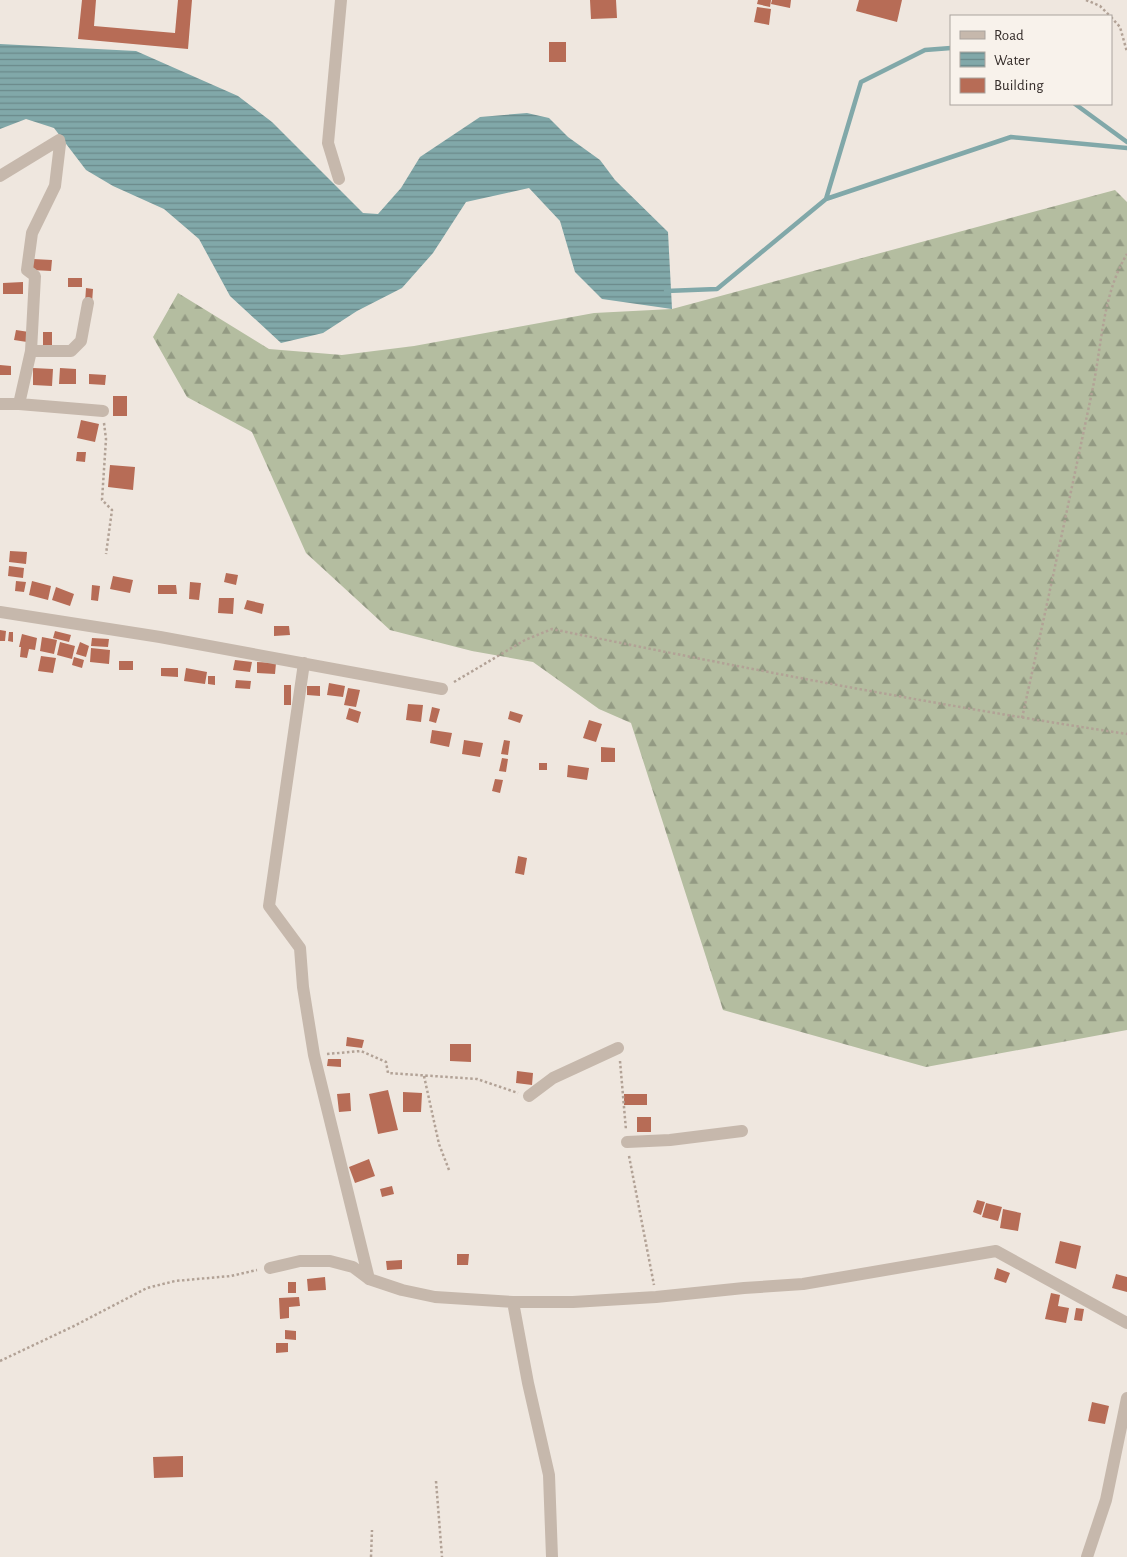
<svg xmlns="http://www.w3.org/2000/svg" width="1127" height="1557" viewBox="0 0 1127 1557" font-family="'Alegreya Sans',sans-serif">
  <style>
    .forest { fill: url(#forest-firs) }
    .water { fill: url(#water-rules) }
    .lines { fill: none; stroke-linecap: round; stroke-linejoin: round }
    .stream { stroke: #81a8a9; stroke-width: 4.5 }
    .building { fill: #b76c56 }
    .path { stroke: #b2a296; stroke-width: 2.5; stroke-dasharray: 2.5 2.5; stroke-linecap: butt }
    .minor { stroke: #c6b8ac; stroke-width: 12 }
  </style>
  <defs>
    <pattern id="forest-firs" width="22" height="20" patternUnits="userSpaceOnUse" patternTransform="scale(1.25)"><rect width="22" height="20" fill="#b4bda0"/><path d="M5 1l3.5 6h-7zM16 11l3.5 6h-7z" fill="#939a83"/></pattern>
    <pattern id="water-rules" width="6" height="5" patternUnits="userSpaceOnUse" patternTransform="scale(1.25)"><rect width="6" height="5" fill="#81a8a9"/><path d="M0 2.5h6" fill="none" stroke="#6a898a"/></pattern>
  </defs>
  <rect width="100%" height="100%" fill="#efe7df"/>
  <path class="forest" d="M1115 190 1127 202V1030L926 1067 723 1010 631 723 599 709 533 662 472 651 390 630 306 553 252 432 187 397 153 337 178 293 269 349 342 355 414 346 594 313 672 309Z"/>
  <path class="water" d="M0 44 136 51 238 96 272 122 363 213 378 214 401 188 420 157 480 117 527 113 549 118 568 137 600 160 615 180 668 232 672 309 602 299 575 272 560 221 529 188 466 202 433 253 402 288 357 311 323 333 281 343 230 296 199 239 164 209 113 186 86 170 54 128 26 119 0 129Z"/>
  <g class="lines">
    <path class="stream" d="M1075 104 1127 142
      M826 199 861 82 925 50 951 48
      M666 291 717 289 826 199 1011 137 1127 148"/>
  </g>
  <path class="building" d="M82 0H96L94 26 175 33 178 0H192L188 49 78 39Z
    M590 0H616L617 18 591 19Z
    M758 0H771L770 7 757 4Z
    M772 0H791L790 8 771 4Z
    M859 0H902L897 22 856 11Z
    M757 7 771 9 769 25 754 22Z
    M549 42H566V62H549Z
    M33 259 52 260 51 271 32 270Z
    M68 278H82V287H68Z
    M23 282V294H3V283Z
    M86 288 93 289 92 303H85Z
    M16 330 29 332 27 342 14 340Z
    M43 332H52V348H43Z
    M0 365 11 366V375H0Z
    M33 368 53 369 52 386 33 385Z
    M60 368 76 369V384H59Z
    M89 374 106 375 105 385 89 384Z
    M113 396H127V416H113Z
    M81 420 99 424 95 442 77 438Z
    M77 452H86L85 462 76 461Z
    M110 465 135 467 133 490 108 487Z
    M10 551 27 552 26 564 9 562Z
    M9 566 24 568 23 578 8 576Z
    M226 573 238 575 236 585 224 582Z
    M113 576 133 580 130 593 110 589Z
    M16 581 26 582 24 592 15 591Z
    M32 581 51 586 48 600 29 595Z
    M190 582 201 583 199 600 189 599Z
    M92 585 100 586 98 601 91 600Z
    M158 585H176L177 594H158Z
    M56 587 74 594 70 606 52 600Z
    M219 598H234L233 614 218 613Z
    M247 600 264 604 262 614 244 609Z
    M274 626H289L290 635 274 636Z
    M0 630 6 631 5 641H0Z
    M55 631 71 635 69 642 53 638Z
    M9 632H13V642L8 641Z
    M22 634 37 638 35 650 29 649 27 658 20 657 21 647H19Z
    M42 637 57 640 54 654 40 651Z
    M92 638 109 639 108 647 91 646Z
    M60 642 75 646 72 659 57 655Z
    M80 642 89 646 86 657 76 654Z
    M91 648 110 650 109 664 90 662Z
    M41 656 56 658 53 673 38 671Z
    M74 657 84 660 82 668 72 665Z
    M235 660 252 662 250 672 233 670Z
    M119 661H133V670H119Z
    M257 662 276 663 275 674 257 673Z
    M161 668H178V677L161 676Z
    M186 668 207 672 205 684 184 681Z
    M208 676H215V685L208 684Z
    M236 680 251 681 250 689 235 688Z
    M329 683 345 686 343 697 327 695Z
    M284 685H291V705H284Z
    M307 686H320V696L307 695Z
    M348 688 360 690 356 707 344 705Z
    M408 704 423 705 421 722 406 720Z
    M432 707 440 709 436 723 429 721Z
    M349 708 361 712 358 723 346 719Z
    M510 711 523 715 520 723 508 719Z
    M589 720 602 724 596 742 583 738Z
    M432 730 452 733 449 747 430 743Z
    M464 740 483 743 480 757 462 754Z
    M504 740 510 741 508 755 501 754Z
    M601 747 615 748V762H601Z
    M502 758 508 759 506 772 499 771Z
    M539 763H547V770H539Z
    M568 765 589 768 587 780 567 777Z
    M495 779 503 780 500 793 492 791Z
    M518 856 527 858 524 875 515 873Z
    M347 1037 364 1040 362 1048 346 1046Z
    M450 1044H471V1062L450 1061Z
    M328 1059H341V1067L327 1066Z
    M517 1071 533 1073 532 1085 516 1083Z
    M388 1090 398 1130 378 1134 369 1094Z
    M403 1092 422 1093 421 1112H403Z
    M350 1093 351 1111 339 1112 337 1094Z
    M624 1094H647V1105H624Z
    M637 1117H651V1132H637Z
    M369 1159 375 1176 355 1183 349 1167Z
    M392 1186 394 1194 382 1197 380 1189Z
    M977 1200 985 1202 981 1215 973 1212Z
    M986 1203 1002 1207 998 1221 982 1217Z
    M1003 1209 1021 1213 1018 1231 1000 1228Z
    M1060 1241 1081 1246 1076 1269 1055 1263Z
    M457 1254H469L468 1265H457Z
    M402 1260V1269L387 1270 386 1261Z
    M997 1268 1010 1273 1006 1283 994 1279Z
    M1116 1274 1127 1277V1292L1112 1288Z
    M325 1277 326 1290 308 1291 307 1279Z
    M288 1282H296V1293H288Z
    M1051 1293 1060 1295 1058 1306 1069 1308 1066 1323 1045 1319Z
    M299 1297 300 1306 289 1307V1318L280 1319 279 1298Z
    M1076 1308 1084 1309 1082 1321 1074 1320Z
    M285 1330 296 1331V1340L285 1339Z
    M276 1343H288V1352L276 1353Z
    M1092 1402 1109 1406 1105 1424 1088 1421Z
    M183 1456V1477L154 1478 153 1457Z"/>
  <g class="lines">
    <path class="path" d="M1086 0 1100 6 1110 16
      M1111 17 1120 27 1127 52
      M104 423 106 439 102 500 112 510 106 554
      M454 682 525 640 552 629C743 668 934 705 1127 734
      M1022 718C1046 610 1069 501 1092 392 1102 346 1102 295 1127 254
      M327 1054 361 1051 386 1062 388 1073 477 1079 518 1093
      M620 1061 626 1130
      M424 1076 439 1144 449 1170
      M629 1156 654 1285
      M0 1361 74 1326 147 1288 175 1281 231 1276 257 1270
      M436 1481 442 1557
      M371 1557 372 1530"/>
    <path class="minor" d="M0 176 59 140 60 144 55 186 32 233 27 270 35 276 31 351 19 404
      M339 179 328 143 341 0
      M31 351H71L81 341 88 303
      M0 404H19L103 411
      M0 612 160 637 442 689
      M304 663 269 906 300 948 303 987 314 1055 369 1279
      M529 1096 553 1078 618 1048
      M627 1142 670 1140 742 1131
      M270 1268 300 1261H330L353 1267 369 1279 402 1290 435 1297 513 1302H573L656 1297 744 1288 803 1284 996 1251 1127 1323
      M513 1302 528 1383 549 1475 552 1557
      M1087 1557 1106 1500 1127 1398"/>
  </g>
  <rect x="950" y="15" width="162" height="90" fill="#f8f2eb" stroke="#aaa39e"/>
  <rect x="960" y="31" width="25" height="8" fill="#c6b8ac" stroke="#aaa39e"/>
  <text x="994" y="40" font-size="15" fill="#352d2a">Road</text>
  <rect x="960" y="52" width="25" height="15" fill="url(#water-rules)" stroke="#aaa39e"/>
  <text x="994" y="65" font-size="15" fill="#352d2a">Water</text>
  <rect x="960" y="78" width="25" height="15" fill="#b76c56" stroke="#aaa39e"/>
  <text x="994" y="90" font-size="15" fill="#352d2a">Building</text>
</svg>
